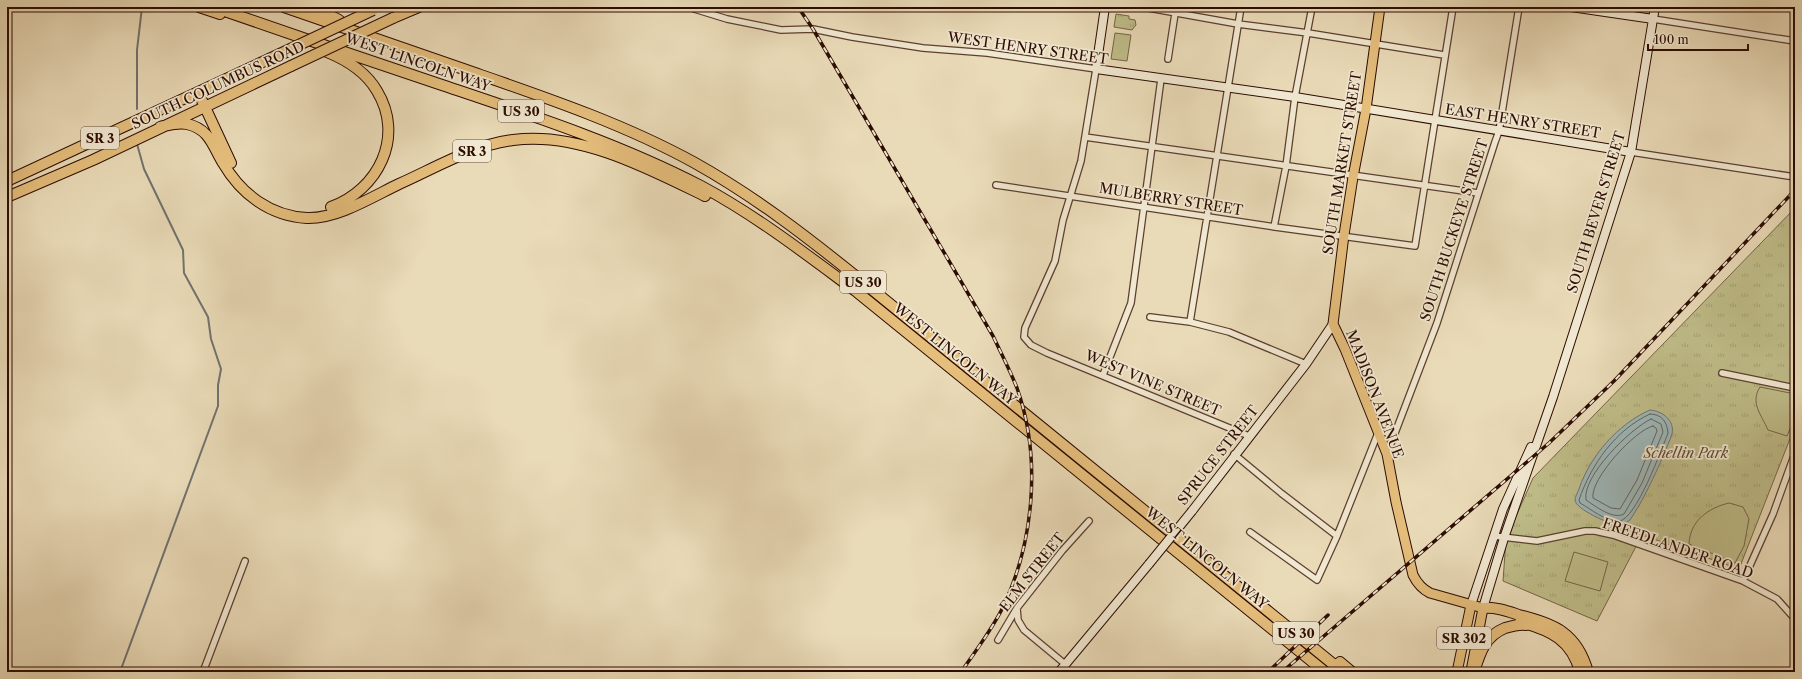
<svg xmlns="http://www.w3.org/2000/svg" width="1802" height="679" viewBox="0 0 1802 679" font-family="'Libre Caslon Text',serif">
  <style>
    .grass { fill: url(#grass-tufts); stroke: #766445 }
    .pitch { fill: #bfbd89; stroke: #766445 }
    .water { fill: #9db8ba; stroke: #707370 }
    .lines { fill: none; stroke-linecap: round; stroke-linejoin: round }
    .shore { stroke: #64625e; stroke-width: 1 }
    .stream { stroke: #707370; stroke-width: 2 }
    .street-casing { stroke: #5c3f2f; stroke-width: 8 }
    .secondary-casing { stroke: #2c0b01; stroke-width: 10 }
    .primary-casing { stroke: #2c0b01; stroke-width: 11 }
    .highway-casing { stroke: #2c0b01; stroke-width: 12 }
    .street { stroke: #f1e8d1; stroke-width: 5.5 }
    .secondary { stroke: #f1e8d1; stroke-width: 8 }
    .primary { stroke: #e5be7c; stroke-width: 9 }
    .highway { stroke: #e5be7c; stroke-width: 10 }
    .rail-casing { stroke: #2c0b01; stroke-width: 3.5 }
    .rail { stroke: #f1e8d1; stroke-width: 2; stroke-dasharray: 6; stroke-linecap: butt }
    .secondary-bridge-casing { stroke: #2c0b01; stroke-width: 10; stroke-linecap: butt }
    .highway-bridge-casing { stroke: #2c0b01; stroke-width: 12; stroke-linecap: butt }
    .secondary-bridge { stroke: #f1e8d1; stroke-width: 8 }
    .highway-bridge { stroke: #e5be7c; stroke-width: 10 }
    .labels { text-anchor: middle; stroke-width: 3.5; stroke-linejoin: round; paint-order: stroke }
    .shield { fill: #f1e8d1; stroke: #674d3f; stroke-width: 1 }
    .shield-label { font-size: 13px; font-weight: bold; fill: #2c0b01 }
    .street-label { font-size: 14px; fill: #2c0b01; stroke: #f1e8d1 }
    .park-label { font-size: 14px; font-style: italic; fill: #5f4931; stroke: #f1e8d1 }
  </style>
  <defs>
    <pattern id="grass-tufts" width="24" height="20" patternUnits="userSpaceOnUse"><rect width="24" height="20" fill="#bfbd89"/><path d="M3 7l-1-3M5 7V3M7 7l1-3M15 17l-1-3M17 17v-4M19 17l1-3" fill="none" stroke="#a4a174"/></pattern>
  </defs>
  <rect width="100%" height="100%" fill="#eadbb8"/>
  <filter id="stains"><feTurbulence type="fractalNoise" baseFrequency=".005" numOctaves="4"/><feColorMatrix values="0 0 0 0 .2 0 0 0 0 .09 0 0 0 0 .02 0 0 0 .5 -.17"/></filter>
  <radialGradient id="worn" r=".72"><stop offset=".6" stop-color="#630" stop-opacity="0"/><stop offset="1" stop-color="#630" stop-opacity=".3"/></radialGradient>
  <path class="grass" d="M1116 14 1129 16V19L1135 20 1136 25 1132 30 1114 27Z
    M1795 208V426L1739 569 1642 535 1597 621 1503 581 1506 539 1533 478Z"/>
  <path class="pitch" d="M1115 33 1131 35 1127 61 1111 59Z
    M1760 387 1795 394V417L1787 436 1768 430C1761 414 1750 403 1760 387Z
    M1729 503 1743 507 1749 519 1744 546 1735 563 1689 544C1690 521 1708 508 1729 503Z
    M1574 552 1608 562 1600 591 1565 581Z"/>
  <path class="water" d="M1650 410C1662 411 1675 420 1672 434 1670 441 1666 448 1664 454 1654 477 1644 499 1630 520 1627 522 1623 525 1619 525 1611 525 1575 509 1575 500 1575 497 1578 492 1579 489 1590 456 1618 424 1650 410Z"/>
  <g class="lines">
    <path class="shore" d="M1650 414C1662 414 1667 422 1668 433 1662 448 1636 520 1619 521 1606 522 1591 509 1580 503L1579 500C1591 465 1615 430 1650 414Z
      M1651 419 1661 424 1663 432 1642 483 1624 514C1613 520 1595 506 1586 500 1582 476 1630 429 1651 419Z
      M1653 426 1656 428 1657 431 1637 480 1620 509 1611 508 1593 498C1590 479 1635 430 1653 426Z"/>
    <path class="stream" d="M137 109V50L142 7
      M120 672 218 406V385L221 369 211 339 208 317 184 273 183 250 144 169 137 144"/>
    <g class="street-casing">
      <path id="street" d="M688 7 727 19 781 30 813 29 852 37 923 48 987 53 1096 69 1081 161 1063 220 1055 261 1025 328 1024 337 1031 345 1047 353 1249 436
        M1143 7 1238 24 1308 33 1444 55
        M1653 19 1795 41
        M1168 59 1176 7
        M1085 137 1478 193
        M1631 152 1795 177
        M996 185 1275 227 1415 246 1453 7
        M1274 227 1286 166 1295 97 1312 7
        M1150 317 1190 322 1229 332 1306 364
        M1190 322 1241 7
        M1722 373 1795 388
        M1103 375 1131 303 1161 79
        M1234 454 1281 493 1337 536
        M1387 454 1437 323 1495 142 1499 131 1519 7
        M1250 532 1317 580 1337 536 1378 433
        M1494 536 1537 541 1585 531H1595L1613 535 1743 581 1777 599 1795 619
        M1743 581 1773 514 1795 453
        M1017 608 1018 620 1024 630 1065 664
        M998 640 1017 608 1062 551 1089 521
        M203 672 245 561"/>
    </g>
    <g class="secondary-casing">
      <path id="secondary" d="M1105 7 1096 69 1295 97 1631 152
        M1571 7 1653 19
        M1192 511 1306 364 1333 324
        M1471 605 1503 509 1531 447
        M1483 608 1504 538 1553 397 1631 152 1655 7
        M1059 672 1149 564"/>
    </g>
    <g class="primary-casing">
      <path id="primary" d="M1380 7 1366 109 1353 177 1344 235 1333 324 1345 349 1387 454 1396 502 1413 575C1417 583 1422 589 1430 593L1483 608 1471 671
        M1457 672 1471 605"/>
    </g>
    <g class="highway-casing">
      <path id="highway" d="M199 7 220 14
        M213 7C288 33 364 59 439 84 528 114 618 143 701 186 757 216 807 255 857 292L1325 672
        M284 7C348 29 411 51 475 73 550 99 626 125 695 163 754 196 806 236 858 278L1343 672
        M314 7 339 20
        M393 18 419 7
        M327 52C347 60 366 72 377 91 405 137 378 190 331 207
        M198 92 231 163
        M160 127C169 125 178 122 187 124 210 129 213 147 223 163 241 194 270 216 307 218 337 219 372 197 399 184 435 168 473 145 513 140 578 131 648 168 705 196
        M7 181 269 59
        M7 197 93 160 291 66
        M1483 608C1496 607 1507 611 1519 615 1555 624 1577 633 1588 672
        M1520 622C1550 630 1572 640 1580 672
        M1340 662 1352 672
        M1474 672C1480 653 1485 636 1505 628 1512 626 1519 624 1526 625"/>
    </g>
    <use href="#street" class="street"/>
    <use href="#secondary" class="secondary"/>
    <use href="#primary" class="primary"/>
    <use href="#highway" class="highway"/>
    <g class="rail-casing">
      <path id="rail" d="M798 7 813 29 993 336C1001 353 1010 370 1017 388 1042 458 1034 545 1001 611 990 632 975 652 961 672
        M1268 672 1328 615
        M1282 672 1549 443 1614 381 1795 190"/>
    </g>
    <use href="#rail" class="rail"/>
    <g class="secondary-bridge-casing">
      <path id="secondary-bridge" d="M1149 564 1192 511"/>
    </g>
    <g class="highway-bridge-casing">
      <path id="highway-bridge" d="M269 59 373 10
        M291 66 393 18"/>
    </g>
    <use href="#secondary-bridge" class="secondary-bridge"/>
    <use href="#highway-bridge" class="highway-bridge"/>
  </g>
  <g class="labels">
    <g class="shield">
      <rect x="498" y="100" width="46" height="22" rx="3"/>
      <rect x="81" y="127" width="38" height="22" rx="3"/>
      <rect x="453" y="140" width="38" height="22" rx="3"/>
      <rect x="840" y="271" width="46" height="22" rx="3"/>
      <rect x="1273" y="622" width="46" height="22" rx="3"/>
      <rect x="1437" y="627" width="54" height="22" rx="3"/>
    </g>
    <g class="shield-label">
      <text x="521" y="116">US 30</text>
      <text x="100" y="143">SR 3</text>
      <text x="472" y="156">SR 3</text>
      <text x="863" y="287">US 30</text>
      <text x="1296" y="638">US 30</text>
      <text x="1464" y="643">SR 302</text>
    </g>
    <g class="street-label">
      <text transform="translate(1028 48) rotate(8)" y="5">WEST HENRY STREET</text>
      <text transform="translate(418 62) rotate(19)" y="5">WEST LINCOLN WAY</text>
      <text transform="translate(218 85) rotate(-25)" y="5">SOUTH COLUMBUS ROAD</text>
      <text transform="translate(1523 121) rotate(9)" y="5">EAST HENRY STREET</text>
      <text transform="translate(1342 163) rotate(-81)" y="5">SOUTH MARKET STREET</text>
      <text transform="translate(1171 199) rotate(9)" y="5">MULBERRY STREET</text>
      <text transform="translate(1596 212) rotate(-73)" y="5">SOUTH BEVER STREET</text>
      <text transform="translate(1454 230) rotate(-72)" y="5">SOUTH BUCKEYE STREET</text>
      <text transform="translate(955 354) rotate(39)" y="5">WEST LINCOLN WAY</text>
      <text transform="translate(1153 383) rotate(23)" y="5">WEST VINE STREET</text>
      <text transform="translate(1375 394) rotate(69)" y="5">MADISON AVENUE</text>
      <text transform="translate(1218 455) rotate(-52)" y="5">SPRUCE STREET</text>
      <text transform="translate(1678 548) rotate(19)" y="5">FREEDLANDER ROAD</text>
      <text transform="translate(1207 558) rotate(39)" y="5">WEST LINCOLN WAY</text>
      <text transform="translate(1032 572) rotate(-52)" y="5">ELM STREET</text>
    </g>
    <g class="park-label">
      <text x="1686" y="458">Schellin Park</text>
    </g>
  </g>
  <rect width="1802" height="679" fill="none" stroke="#eadbb8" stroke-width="24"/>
  <rect x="8" y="8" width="1786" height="663" fill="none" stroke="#2c0b01" stroke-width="2"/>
  <rect x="12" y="12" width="1778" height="655" fill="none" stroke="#2c0b01"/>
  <path d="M1648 44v6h100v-6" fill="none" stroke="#2c0b01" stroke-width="2"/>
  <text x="1654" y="44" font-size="12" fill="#2c0b01" stroke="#f1e8d1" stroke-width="3" paint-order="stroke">100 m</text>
  <rect width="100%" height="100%" filter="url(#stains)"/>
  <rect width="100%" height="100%" fill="url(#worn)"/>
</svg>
